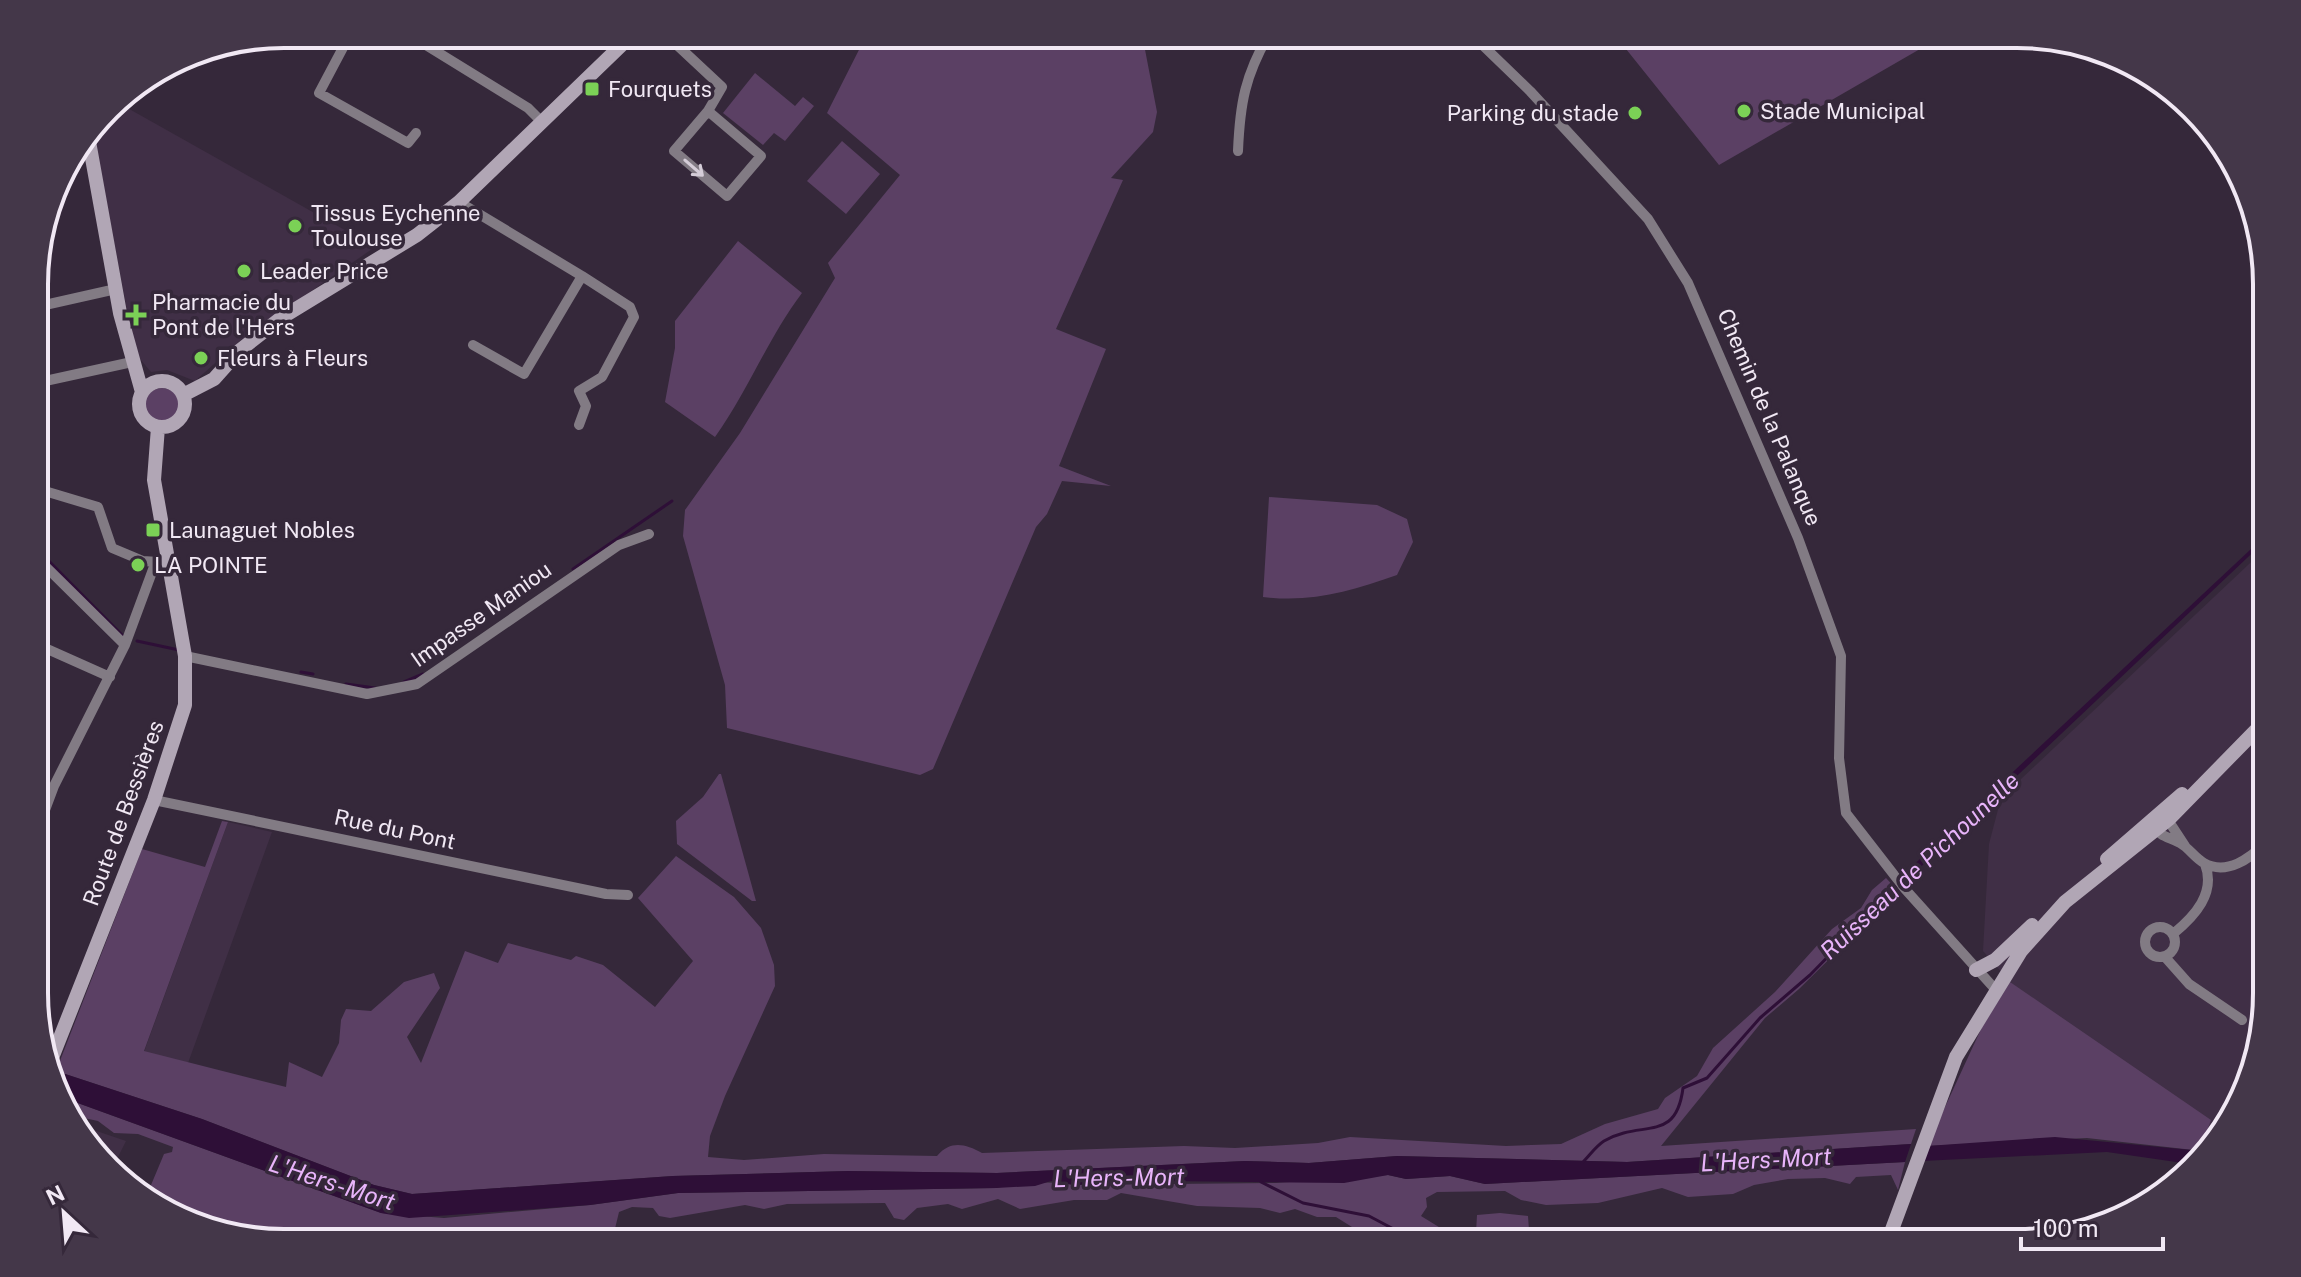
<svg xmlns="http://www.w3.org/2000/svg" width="2301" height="1277" viewBox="0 0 2301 1277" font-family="'Public Sans',sans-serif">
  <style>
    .built { fill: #402f46 }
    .green { fill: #5b4064 }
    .water { fill: #2e0f37 }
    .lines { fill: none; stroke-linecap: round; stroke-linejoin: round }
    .stream { stroke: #2e0f37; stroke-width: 3 }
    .street { stroke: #827b84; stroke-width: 10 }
    .secondary { stroke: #b1a6b5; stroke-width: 14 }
    .oneway { stroke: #d5cdd8 }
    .poi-dot { fill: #7bd156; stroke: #35283a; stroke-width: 3 }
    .labels { text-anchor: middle; stroke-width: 7; stroke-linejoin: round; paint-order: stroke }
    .poi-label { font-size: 22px; fill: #f1e8f4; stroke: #35283a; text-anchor: start }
    .street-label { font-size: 22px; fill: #f1e8f4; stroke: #35283a }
    .water-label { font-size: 24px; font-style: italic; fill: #e8b4fa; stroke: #35283a }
    .rim { fill: none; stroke: #f1e8f4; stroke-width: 4 }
  </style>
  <rect width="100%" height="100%" fill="#35283a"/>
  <path class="built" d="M115 101 375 247 242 339 195 381 167 370 151 372 135 353 93 130Z
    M2266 548V1009L2234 1117 2219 1134 2207 1132 2012 984 1983 951 1989 844 2001 798Z
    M228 822 272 832 188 1063 144 1052Z
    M73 1123 126 1141 113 1167 76 1132Z"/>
  <path class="green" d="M867 34H1142L1157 112 1153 132 1111 178 1123 180 1056 329 1106 349 1059 466 1111 486 1062 481 1047 514 1036 527 933 769 920 775 727 728 725 685 683 536 685 510 740 433 835 278 828 263 900 175 827 113Z
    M1614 34H1946L1719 165Z
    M755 73 795 106 803 97 814 106 785 141 774 133 763 145 723 113Z
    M842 141 880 174 846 214 807 181Z
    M738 241 802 293C768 338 748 391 715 437L665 402 675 348V321Z
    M145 405a17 17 0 1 1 34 0a17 17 0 1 1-34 0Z
    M1269 497 1377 505 1407 519 1413 542 1397 575C1351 591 1312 603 1263 597Z
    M719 774H721L756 901H752L677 844 676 821 703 797Z
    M222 821 228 822 144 1051 286 1087 289 1062 322 1077 339 1043 341 1020 346 1009 371 1011 404 982 434 973 440 988 407 1037 421 1063 465 951 498 963 508 943 571 960 576 956 603 965 655 1007 693 961 638 898 676 856 734 897 761 928 774 965 775 986 725 1096 710 1136 708 1157 744 1160 824 1154 937 1156C951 1140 965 1144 982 1153L1184 1146 1235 1148 1318 1143 1350 1137 1506 1146 1561 1144 1605 1124 1658 1109 1665 1098 1697 1076 1713 1048 1775 992 1832 929 1861 908 1872 890 1886 878 1898 891 1799 989 1765 1018 1661 1146 1916 1129 1911 1144 1627 1162 1397 1156 1309 1163 1245 1161 997 1173 848 1171 673 1176 412 1194 374 1185 202 1119 56 1071 142 849 205 867Z
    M2010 982 2211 1120 2207 1131 2219 1134 2202 1151 2087 1138 1927 1146 1982 1027Z
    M64 1098 381 1213 444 1218 590 1205 678 1193 996 1188C1021 1183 1049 1180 1074 1185L1275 1183 1388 1175 1406 1179 1450 1176 1485 1184 1905 1162 1898 1190 1891 1175 1856 1177 1850 1184 1825 1178 1788 1179 1754 1185 1733 1194 1688 1197 1662 1188 1598 1203 1546 1205 1521 1200 1505 1191 1437 1192 1426 1198 1427 1207 1421 1216 1447 1232 1442 1243H1348L1356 1238 1352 1227 1336 1217H1317L1295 1209 1280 1213 1260 1208 1197 1206 1121 1193 1107 1200H1074L1020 1209 998 1199 962 1209 948 1204 917 1208 904 1220 894 1218 885 1203 787 1204 764 1209 745 1205 670 1218 659 1216 653 1208 632 1207 619 1212 612 1241 617 1243H284L160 1210 146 1197 164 1154 172 1152 173 1147 138 1134 114 1133 98 1121 70 1115Z
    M1500 1213 1528 1216 1529 1230C1506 1233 1492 1243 1472 1243L1482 1241 1476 1233 1477 1215Z"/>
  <path class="water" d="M2266 535V540L1907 880 1905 873Z
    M53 1070 202 1119 374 1185 412 1194 673 1176 848 1171 997 1173 1245 1161 1309 1163 1397 1156 1627 1162 1911 1144 1905 1162 1485 1184 1450 1176 1406 1179 1388 1175 1344 1183 1166 1181 1074 1185 1051 1181 1035 1186 996 1188 678 1193 590 1205 409 1218 381 1213 64 1098Z
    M2055 1137 2202 1151 2190 1164 2107 1152 1922 1161 1927 1146Z"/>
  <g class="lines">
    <path class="stream" d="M36 548 123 636
      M573 569 672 501
      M137 641 179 650
      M301 672 313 674
      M404 682 423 674
      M346 684 375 688
      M1582 1163C1589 1156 1596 1146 1604 1141 1642 1119 1676 1144 1683 1088L1707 1078 1760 1018 1810 975 1897 886
      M1261 1182 1303 1203 1369 1216 1420 1243"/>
    <path class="street" d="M325 34 346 42 390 34
      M408 34 528 108 542 122
      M654 34 677 45 722 87 708 111 674 151 727 196 761 156 708 111
      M1471 34 1530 91 1648 219 1688 283 1798 538 1841 656 1839 758 1846 813 1905 889 1995 989
      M346 42 319 93 408 143 416 133
      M1238 151C1240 103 1245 76 1269 34
      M459 202 582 276 524 374 473 345
      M36 307 116 289
      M36 383 132 362
      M579 425 586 406 579 391 602 377 634 317 630 307 582 276
      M38 489 98 507 112 548 143 561 158 562
      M37 558 125 645
      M36 644 110 677
      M185 656 367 694 417 684 619 545 649 534
      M154 800 606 894 628 895
      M2166 817 2185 846
      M2155 826C2159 837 2170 837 2180 843 2189 848 2195 858 2204 863 2227 876 2250 858 2266 843
      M36 834 54 786 125 645 155 564
      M2145 942a15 15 0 1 1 30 0a15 15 0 1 1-30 0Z
      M2173 934C2195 916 2216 893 2205 864
      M2165 957 2189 984 2242 1020"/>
    <path class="secondary" d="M88 136 120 313 142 392
      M139 404a23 23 0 1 1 46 0a23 23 0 1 1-46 0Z
      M183 395 214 379 239 351 281 318 417 235 459 202 633 34
      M2107 859 2182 794
      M1976 970 1995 960 2032 925
      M50 1063 154 800 185 705V656L154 480 158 427
      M1887 1243 1956 1057 2021 951 2065 902 2169 819 2266 720"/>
  </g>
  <defs><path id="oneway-shaft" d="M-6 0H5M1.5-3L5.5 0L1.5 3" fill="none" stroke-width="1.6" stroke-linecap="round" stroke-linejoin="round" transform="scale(2)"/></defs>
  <use class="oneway" href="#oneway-shaft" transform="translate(694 168) rotate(41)"/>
  <g class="poi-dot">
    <rect x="584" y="81" width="16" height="16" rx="4"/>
    <circle cx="1744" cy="111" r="8"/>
    <circle cx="1635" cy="113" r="8"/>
    <circle cx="295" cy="226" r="8"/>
    <circle cx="244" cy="271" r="8"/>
    <path d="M132 303h8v8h8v8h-8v8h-8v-8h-8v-8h8z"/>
    <circle cx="201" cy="358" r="8"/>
    <rect x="145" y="522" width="16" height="16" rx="4"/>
    <circle cx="138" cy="565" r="8"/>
  </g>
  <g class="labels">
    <g class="poi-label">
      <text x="608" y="97">Fourquets</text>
      <text x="1760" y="119">Stade Municipal</text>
      <text x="1619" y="121" text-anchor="end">Parking du stade</text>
      <text x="311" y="221">Tissus Eychenne<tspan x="311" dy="25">Toulouse</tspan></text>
      <text x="260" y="279">Leader Price</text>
      <text x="152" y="310">Pharmacie du<tspan x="152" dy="25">Pont de l'Hers</tspan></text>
      <text x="217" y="366">Fleurs à Fleurs</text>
      <text x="169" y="538">Launaguet Nobles</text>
      <text x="154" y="573">LA POINTE</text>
    </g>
    <g class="street-label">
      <text transform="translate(1770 417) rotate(67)" y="8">Chemin de la Palanque</text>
      <text transform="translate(481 614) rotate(-35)" y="8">Impasse Maniou</text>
      <text transform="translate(123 813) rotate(-70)" y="8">Route de Bessières</text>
      <text transform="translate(395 829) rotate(12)" y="8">Rue du Pont</text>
    </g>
    <g class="water-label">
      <text transform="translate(1920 866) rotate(-43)" y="8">Ruisseau de Pichounelle</text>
      <text transform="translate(1766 1160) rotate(-3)" y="8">L'Hers-Mort</text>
      <text transform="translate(1119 1178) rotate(-1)" y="8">L'Hers-Mort</text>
      <text transform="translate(332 1183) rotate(18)" y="8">L'Hers-Mort</text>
    </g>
  </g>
  <path d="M0 0H2301V1277H0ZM284 48H2017A236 236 0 0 1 2253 284V993A236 236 0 0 1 2017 1229H284A236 236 0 0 1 48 993V284A236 236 0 0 1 284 48Z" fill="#443749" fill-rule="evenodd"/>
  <path class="rim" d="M284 48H2017A236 236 0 0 1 2253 284V993A236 236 0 0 1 2017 1229H284A236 236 0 0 1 48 993V284A236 236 0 0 1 284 48Z"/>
  <g transform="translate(64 1213) rotate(334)" stroke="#35283a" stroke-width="6" paint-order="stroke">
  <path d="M0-6L14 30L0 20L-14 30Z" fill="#f1e8f4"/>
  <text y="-12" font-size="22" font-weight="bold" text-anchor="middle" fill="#f1e8f4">N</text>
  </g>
  <path d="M2021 1237v12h142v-12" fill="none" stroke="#f1e8f4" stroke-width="4"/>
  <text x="2033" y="1237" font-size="24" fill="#f1e8f4" stroke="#35283a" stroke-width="6" paint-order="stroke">100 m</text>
</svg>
